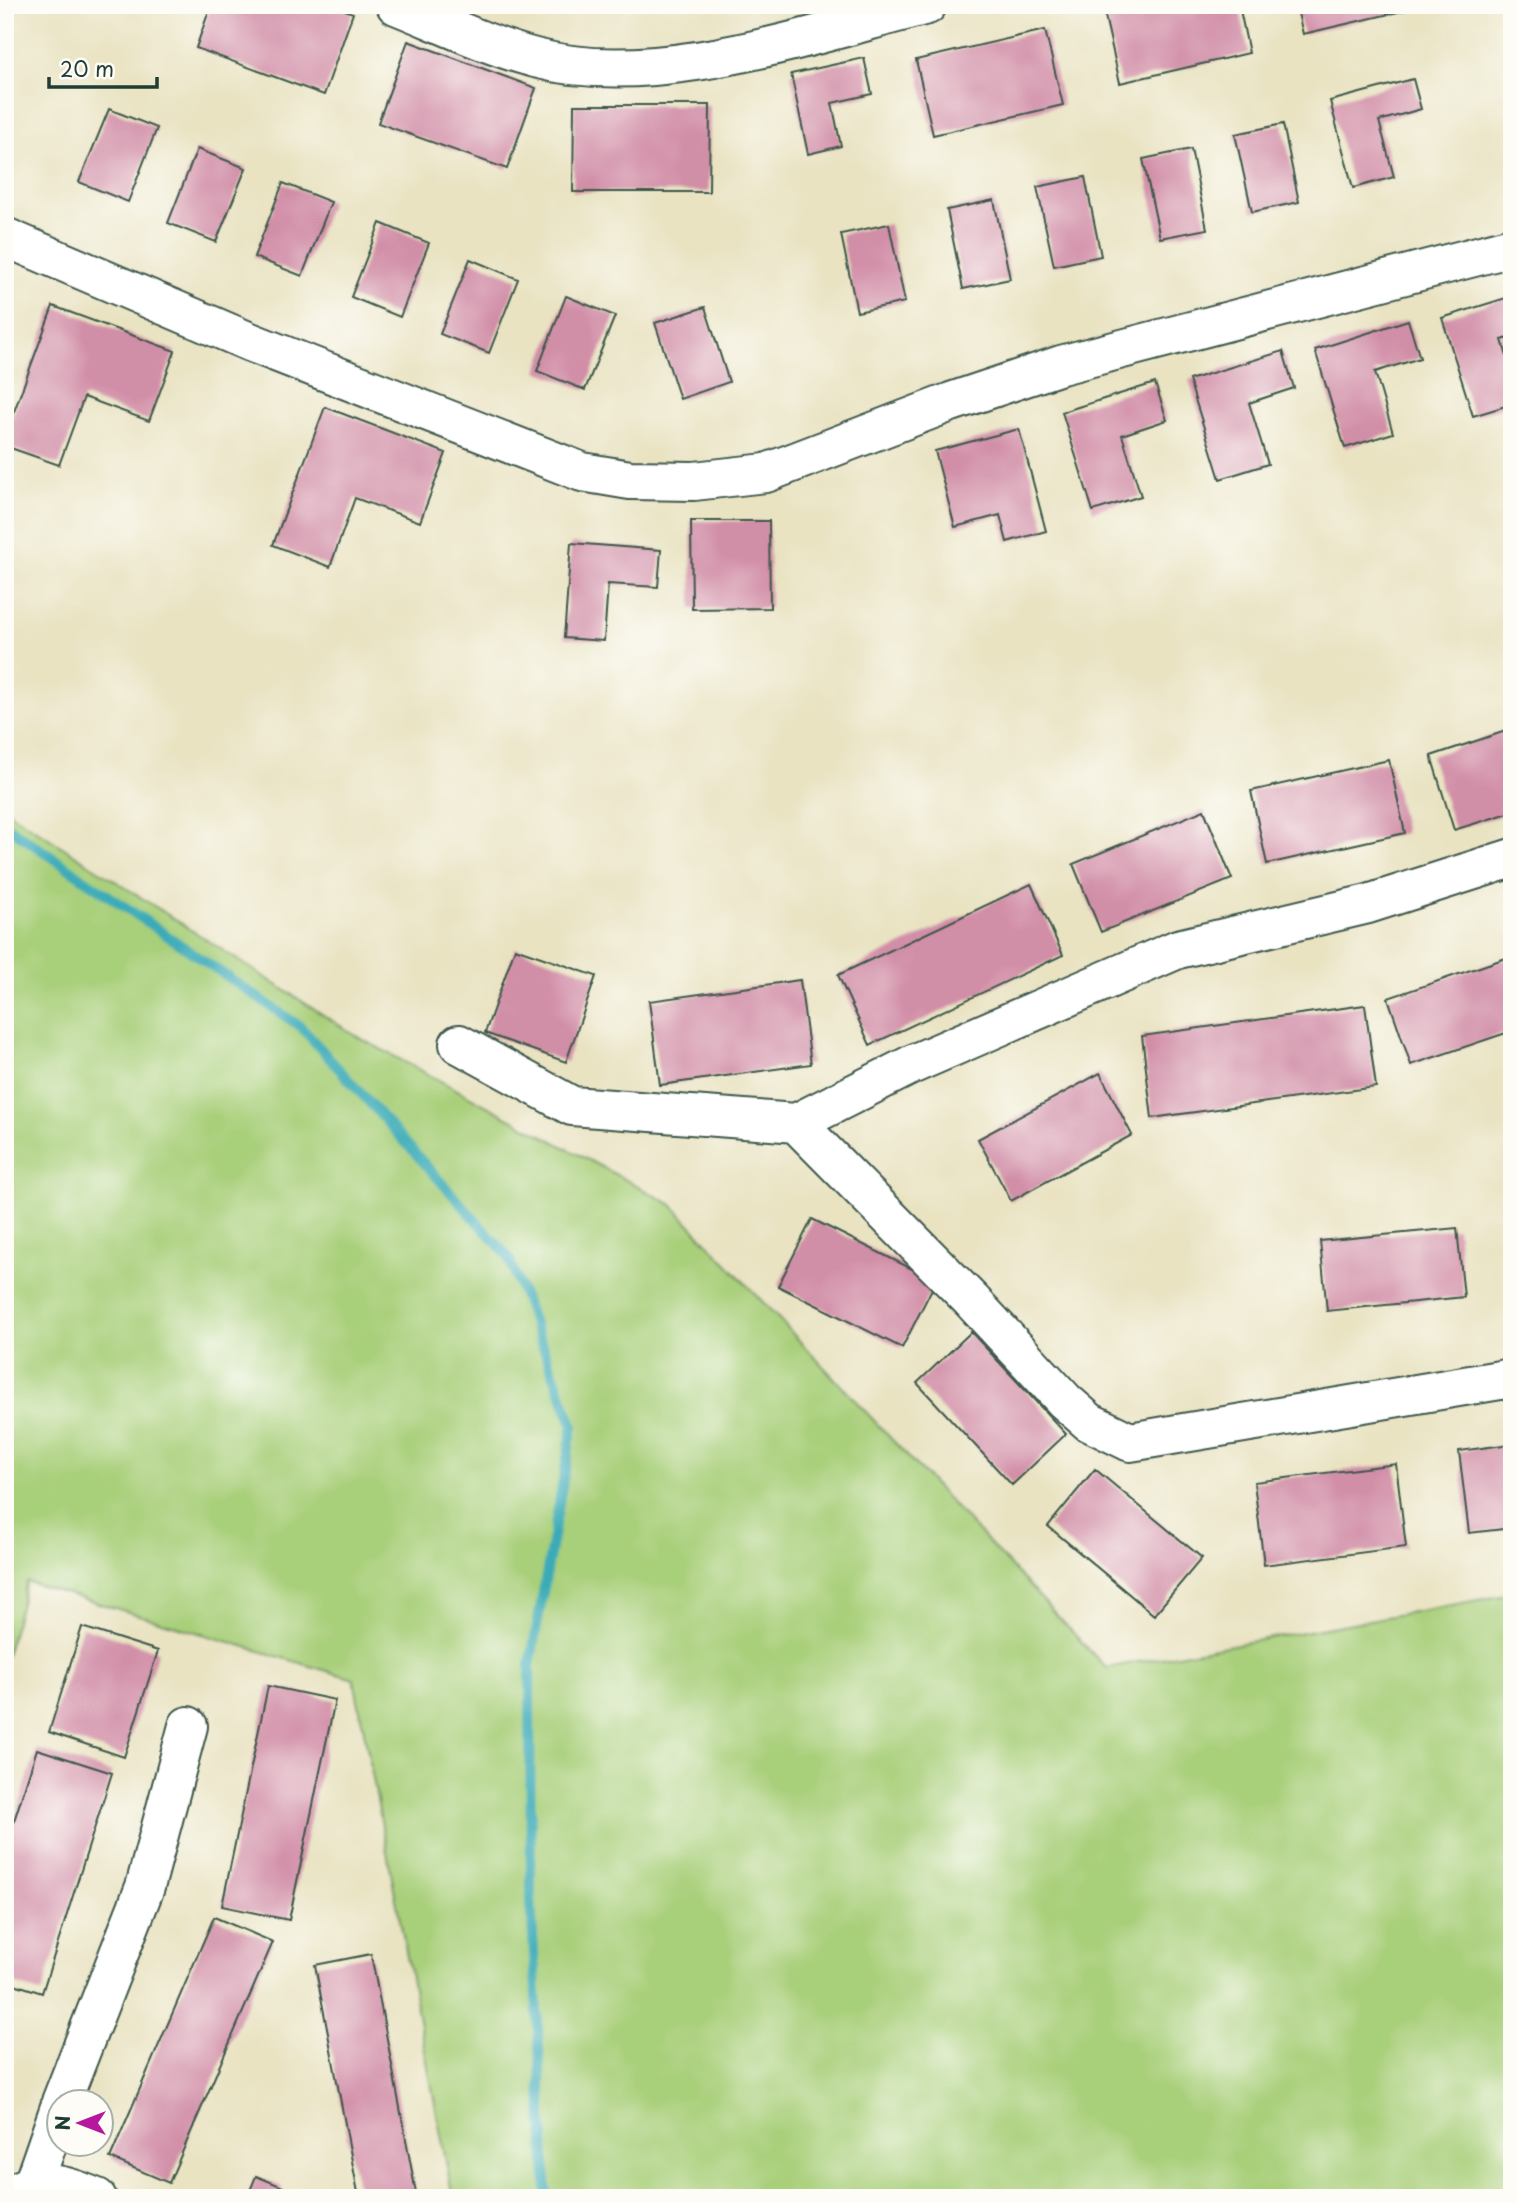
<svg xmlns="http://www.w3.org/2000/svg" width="1517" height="2203" viewBox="0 0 1517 2203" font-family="'Playpen Sans',sans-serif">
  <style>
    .green { fill: #a8cf79; stroke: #648656; stroke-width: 2 }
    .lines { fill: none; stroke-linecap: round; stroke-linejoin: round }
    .stream { stroke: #3babb7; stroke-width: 10 }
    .building { fill: #d18ea7 }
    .minor-casing { stroke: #3d5649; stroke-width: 42 }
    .minor { stroke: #fff; stroke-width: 38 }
  </style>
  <rect width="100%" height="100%" fill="#fdfcf7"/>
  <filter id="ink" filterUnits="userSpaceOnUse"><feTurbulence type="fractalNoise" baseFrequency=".0143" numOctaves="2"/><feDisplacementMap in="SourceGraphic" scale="14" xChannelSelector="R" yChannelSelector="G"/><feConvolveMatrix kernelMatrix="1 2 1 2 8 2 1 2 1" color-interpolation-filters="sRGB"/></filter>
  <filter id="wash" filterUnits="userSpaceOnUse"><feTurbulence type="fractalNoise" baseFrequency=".00686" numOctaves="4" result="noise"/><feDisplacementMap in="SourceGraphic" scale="28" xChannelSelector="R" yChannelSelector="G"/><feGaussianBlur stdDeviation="1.57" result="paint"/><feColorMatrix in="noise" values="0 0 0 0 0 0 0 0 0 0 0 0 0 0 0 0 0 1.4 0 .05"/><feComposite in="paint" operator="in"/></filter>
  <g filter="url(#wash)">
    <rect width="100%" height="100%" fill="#e9e3c2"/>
    <path class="green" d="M5 810 356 1036 671 1204 1106 1668 1512 1594V2198H453L354 1679 27 1582 5 1659Z"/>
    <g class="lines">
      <path class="stream" d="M5 825 301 1027 508 1256 573 1425 530 1665 531 1898 547 2198"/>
    </g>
    <g id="blocks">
      <path class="building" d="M211 5H332L353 13 324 95 196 48Z
        M1110 5H1239L1249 53 1120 83 1103 7Z
        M1296 5H1424V6L1303 34Z
        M1045 30 1063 105 933 135 916 60Z
        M408 41 536 88 507 169 378 123Z
        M864 58 872 94 832 103 841 146 808 154 791 74Z
        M1413 79 1421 109 1379 121 1394 177 1353 188 1330 101Z
        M574 105H710L709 192H573Z
        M109 109 157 128 128 202 79 182Z
        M1283 124 1299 202 1252 212 1235 134Z
        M197 149 246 168 216 242 168 223Z
        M1191 149 1207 229 1160 238 1143 159Z
        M1085 177 1101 256 1054 266 1037 187Z
        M283 183 331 202 302 276 254 257Z
        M994 200 1010 279 963 289 947 210Z
        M380 223 429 243 400 317 351 297Z
        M889 224 905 302 857 312 841 234Z
        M470 259 518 279 489 353 440 334Z
        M566 296 615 316 585 390 537 371Z
        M1512 296V337L1502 340 1512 373V404L1473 416 1442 318Z
        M53 306 175 351 149 421 84 397 59 465 5 446V436Z
        M705 307 729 382 680 399 655 323Z
        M1408 320 1420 358 1375 372 1393 433 1345 448 1315 350Z
        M1283 351 1294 388 1249 403 1268 464 1220 479 1189 380Z
        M1155 383 1167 420 1122 435 1141 496 1093 511 1062 412Z
        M325 407 446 453 420 522 355 498 330 567 273 545Z
        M1019 429 1046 531 1007 542 1000 515 955 527 935 451Z
        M691 521H769L770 608 692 609Z
        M571 543 661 550 658 587 608 584 604 641 564 638Z
        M1512 729V812L1454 830 1431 756Z
        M1389 760 1405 833 1267 864 1251 791Z
        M1204 810 1232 879 1101 932 1073 864Z
        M1031 884 1063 955 870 1045 838 975Z
        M515 948 596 976 566 1062 485 1033Z
        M1512 956V1031L1411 1065 1388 998Z
        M800 980 811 1064 660 1085 649 1001Z
        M1365 1005 1376 1087 1152 1118 1142 1036Z
        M1100 1073 1132 1135 1011 1201 978 1139Z
        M812 1219 936 1281 902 1348 778 1286Z
        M1457 1228 1464 1297 1327 1311 1320 1241Z
        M971 1332 1066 1434 1012 1485 917 1383Z
        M1512 1444V1528L1469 1533 1459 1451Z
        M1396 1464 1406 1547 1264 1565 1254 1482Z
        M1095 1469 1202 1558 1154 1615 1048 1526Z
        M82 1627 158 1651 124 1757 49 1732Z
        M268 1686 335 1700 289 1920 222 1906Z
        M37 1749 112 1773 42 1993 5 1981V1849Z
        M214 1917 273 1942 169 2183 110 2158Z
        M371 1954 417 2198H359L315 1965Z
        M256 2176 283 2187 279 2198H247Z"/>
    </g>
  </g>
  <g filter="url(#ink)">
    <use href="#blocks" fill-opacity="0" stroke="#3d5649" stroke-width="2"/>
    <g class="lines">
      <g class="minor-casing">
        <path id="minor" d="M396 5C441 23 488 46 535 58 654 90 810 35 927 5
          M5 237 250 342 582 472 630 480 694 481 766 473 951 402 1061 365 1512 247
          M459 1044 572 1106 796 1123 913 1064 1178 949 1368 904 1512 858
          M796 1123 971 1300 1065 1401 1089 1422 1130 1442 1512 1378
          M61 2102 145 1887 188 1726
          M34 2182 60 2107
          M6 2198C39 2175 62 2184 97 2198"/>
      </g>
      <use href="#minor" class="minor"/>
    </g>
  </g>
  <rect width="1517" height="2203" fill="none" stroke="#fdfcf7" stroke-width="28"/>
  <g transform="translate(80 2123) rotate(270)"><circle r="33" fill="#fdfcf7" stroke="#a4b0a9" stroke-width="2"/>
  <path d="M0-5L12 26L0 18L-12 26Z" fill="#b5179e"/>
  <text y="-10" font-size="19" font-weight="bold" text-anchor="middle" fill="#1f3d34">N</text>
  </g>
  <path d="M49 77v10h108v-10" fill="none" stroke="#1f3d34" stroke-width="3.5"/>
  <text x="60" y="77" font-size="21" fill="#1f3d34" stroke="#fdfcf7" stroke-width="5" paint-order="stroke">20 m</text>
</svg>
